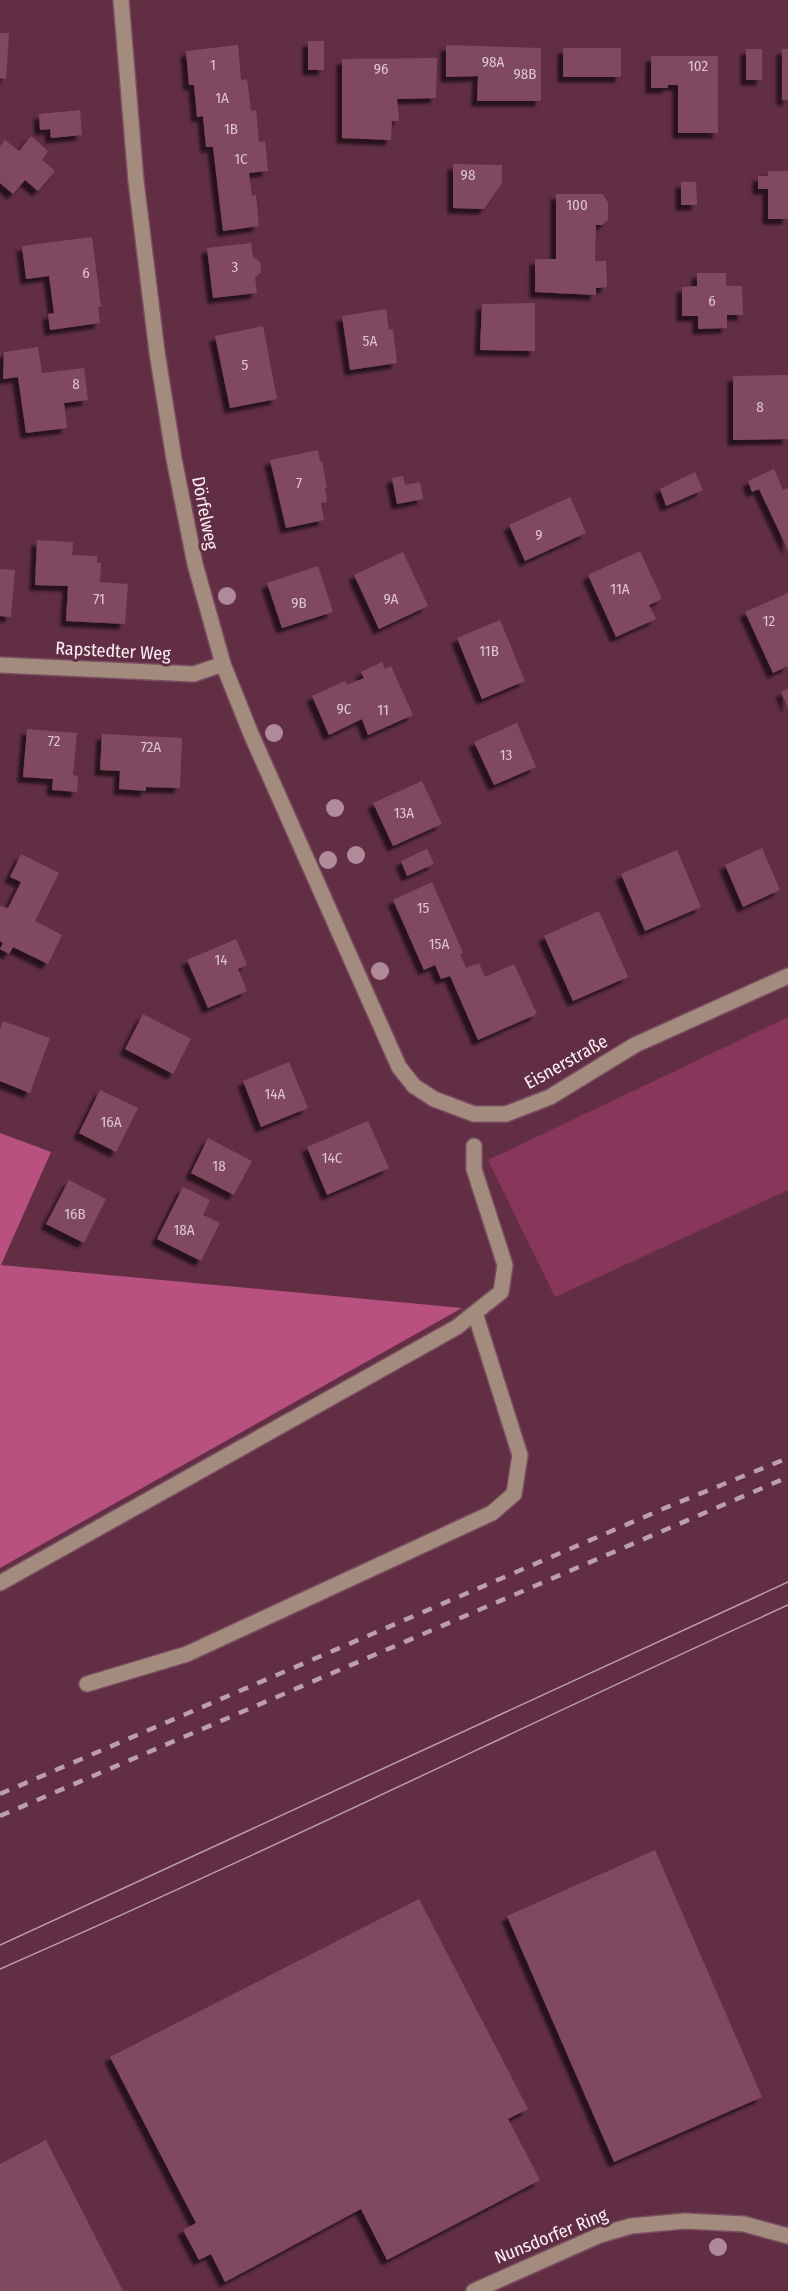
<svg xmlns="http://www.w3.org/2000/svg" width="788" height="2291" viewBox="0 0 788 2291" font-family="'Fira Sans Condensed',sans-serif">
  <style>
    .green { fill: #88375b }
    .forest { fill: #b8517f }
    .building { fill: #804a60; filter: url(#shadow) }
    .lines { fill: none; stroke-linecap: round; stroke-linejoin: round }
    .minor-casing { stroke: #7a4d60; stroke-width: 18 }
    .minor { stroke: #a38c7d; stroke-width: 15 }
    .tram { stroke: #bc9faa; stroke-width: 1.5 }
    .rail { stroke: #bc9faa; stroke-width: 4.5; stroke-dasharray: 10 10; stroke-linecap: butt }
    .tree { fill: #b18a9a }
    .labels { text-anchor: middle; stroke-width: 6; stroke-linejoin: round; paint-order: stroke }
    .number-label { font-size: 15px; fill: #dec7d0 }
    .street-label { font-size: 18px; fill: #fef1f5; stroke: #612e44 }
  </style>
  <defs>
    <filter id="shadow"><feDropShadow dx="-5.5" dy="5.5" stdDeviation="1.5" flood-color="#0009"/></filter>
  </defs>
  <rect width="100%" height="100%" fill="#612e44"/>
  <path class="green" d="M788 1017V1190L555 1297 488 1160Z"/>
  <path class="forest" d="M0 1133 51 1152 1 1265 462 1308 0 1568Z"/>
  <path class="building" d="M0 33H9L6 79 0 78Z
    M308 41H324V70H308Z
    M238 45 241 80 247 79 251 111 256 110 259 142 265 141 268 171 249 173 252 196 256 195 259 226 223 231 213 147H206L203 116 197 117 194 85H189L186 51Z
    M446 45 541 48V101H477L478 76 446 77Z
    M563 48H621V77H563Z
    M746 49H762V80H746Z
    M782 49H788V100H782Z
    M651 56H718V133H678V85H668V88H651Z
    M437 58 436 98 397 99 399 121H392L391 140 342 138V59Z
    M80 110 82 135 51 138 50 129 40 130 39 114Z
    M31 136 48 151 42 160 55 171 38 191 25 180 13 194 0 183V146L5 140 19 151Z
    M453 164 502 165V183L484 209 453 208Z
    M768 171H788V219H768V189H758V176H768Z
    M681 182H696L697 205H681Z
    M556 194H603L608 203V220L602 225H596L595 261H606L607 287 596 288V295L535 292V259H556Z
    M92 237 101 307H98L100 323 50 330 48 314 54 313 49 276 26 279 22 246Z
    M251 243 253 257 260 262 261 272 255 278 257 293 213 298 207 248Z
    M697 273H726V286H742L743 315H727V328L698 329V316H682V287L697 286Z
    M535 303V351L480 350 482 304Z
    M386 309 389 330 393 329 397 363 350 370 342 316Z
    M263 326 277 399 230 408 215 336Z
    M38 347 42 373 84 368 88 400 64 403 67 428 26 433 18 377 3 379 4 352Z
    M788 375V439L733 440V376Z
    M318 450 320 461H322L327 488H325L327 502 321 503 324 520 286 528 270 460Z
    M774 469 783 490 788 488V550L759 489 752 492 748 481Z
    M695 472 703 490 666 506 660 489Z
    M403 476 405 485 420 482 423 499 397 504 392 478Z
    M570 497 586 533 525 561 509 525Z
    M37 540 73 542 72 555 97 556V563H101L100 582 128 584 125 624 66 621 68 586 35 585Z
    M640 551 662 599 649 605 656 619 616 637 588 575Z
    M403 552 428 606 379 629 354 575Z
    M318 566 333 612 282 628 267 583Z
    M0 569 15 570 11 617 0 616Z
    M788 593V666L773 673 745 612Z
    M500 620 525 681 482 699 457 638Z
    M382 662 385 669 391 666 413 715 368 735 362 719 329 735 312 696 345 681 347 685 364 678 361 672Z
    M788 689V708L781 692Z
    M517 723 536 767 494 785 474 742Z
    M27 729 77 733 73 775 78 776 77 792 52 790 53 779 23 777Z
    M102 734 182 738 180 788 146 787V791L119 789 120 771 100 770Z
    M422 781 442 824 393 846 373 803Z
    M762 848 780 890 743 907 725 865Z
    M427 849 434 864 407 876 401 861Z
    M677 850 701 907 645 931 621 874Z
    M21 854 59 873 35 921 62 935 48 964 13 947 9 954 0 949 3 943 0 941V906L8 908 21 882 10 877Z
    M432 882 463 953 460 954 466 968 479 963 485 977 514 964 537 1014 478 1040 450 976 441 979 435 965 424 970 393 900Z
    M599 911 628 977 573 1001 544 936Z
    M236 939 247 965 238 969 247 991 208 1008 187 960Z
    M143 1014 191 1039 173 1074 125 1049Z
    M3 1021 50 1038 30 1093 0 1081V1029Z
    M289 1062 308 1108 261 1127 243 1081Z
    M100 1090 138 1108 116 1152 79 1133Z
    M368 1121 389 1168 327 1195 307 1147Z
    M208 1138 252 1161 234 1195 191 1173Z
    M69 1180 106 1199 84 1243 46 1224Z
    M183 1187 210 1200 203 1215 220 1223 201 1261 157 1239Z
    M655 1850 762 2097 614 2162 507 1916Z
    M419 1899 528 2109 508 2119 540 2180 387 2260 361 2209 225 2282 211 2254 199 2260 183 2230 196 2223 110 2057Z
    M46 2140 123 2291H0V2164Z"/>
  <g class="lines">
    <g class="minor-casing">
      <path id="minor" d="M121 0 136 181 157 352 174 459 195 564 223 664 251 734 399 1067 414 1086 434 1099 474 1114H506L550 1097 635 1045 788 976
        M0 665 194 674 223 664
        M0 1583 457 1327 501 1292 505 1265 474 1169V1146
        M87 1684 187 1654 492 1513 514 1494 520 1455 475 1313
        M474 2291 600 2235 631 2226 685 2221 744 2224 788 2236"/>
    </g>
    <use href="#minor" class="minor"/>
    <path class="tram" d="M0 1945 788 1582
      M0 1969C265 1853 525 1725 788 1605"/>
    <path class="rail" d="M0 1794 672 1505 788 1458
      M0 1816 788 1477"/>
  </g>
  <g class="tree">
    <circle cx="227" cy="596" r="9"/>
    <circle cx="274" cy="733" r="9"/>
    <circle cx="335" cy="808" r="9"/>
    <circle cx="356" cy="855" r="9"/>
    <circle cx="328" cy="860" r="9"/>
    <circle cx="380" cy="971" r="9"/>
    <circle cx="718" cy="2247" r="9"/>
  </g>
  <g class="labels">
    <g class="number-label">
      <text x="493" y="67">98A</text>
      <text x="213" y="70">1</text>
      <text x="698" y="71">102</text>
      <text x="381" y="74">96</text>
      <text x="525" y="79">98B</text>
      <text x="222" y="103">1A</text>
      <text x="231" y="134">1B</text>
      <text x="241" y="164">1C</text>
      <text x="468" y="180">98</text>
      <text x="577" y="210">100</text>
      <text x="235" y="272">3</text>
      <text x="86" y="278">6</text>
      <text x="712" y="306">6</text>
      <text x="370" y="346">5A</text>
      <text x="245" y="370">5</text>
      <text x="76" y="389">8</text>
      <text x="760" y="412">8</text>
      <text x="299" y="488">7</text>
      <text x="539" y="540">9</text>
      <text x="620" y="594">11A</text>
      <text x="99" y="604">71</text>
      <text x="391" y="604">9A</text>
      <text x="299" y="608">9B</text>
      <text x="769" y="626">12</text>
      <text x="489" y="656">11B</text>
      <text x="344" y="714">9C</text>
      <text x="383" y="715">11</text>
      <text x="54" y="746">72</text>
      <text x="151" y="752">72A</text>
      <text x="506" y="760">13</text>
      <text x="404" y="818">13A</text>
      <text x="423" y="913">15</text>
      <text x="439" y="949">15A</text>
      <text x="221" y="965">14</text>
      <text x="275" y="1099">14A</text>
      <text x="111" y="1127">16A</text>
      <text x="332" y="1163">14C</text>
      <text x="219" y="1171">18</text>
      <text x="75" y="1219">16B</text>
      <text x="184" y="1235">18A</text>
    </g>
    <g class="street-label">
      <text transform="translate(205 513) rotate(79)" y="6">Dörfelweg</text>
      <text transform="translate(113 651) rotate(3)" y="6">Rapstedter Weg</text>
      <text transform="translate(566 1062) rotate(-29)" y="6">Eisnerstraße</text>
      <text transform="translate(551 2236) rotate(-22)" y="6">Nunsdorfer Ring</text>
    </g>
  </g>
</svg>
